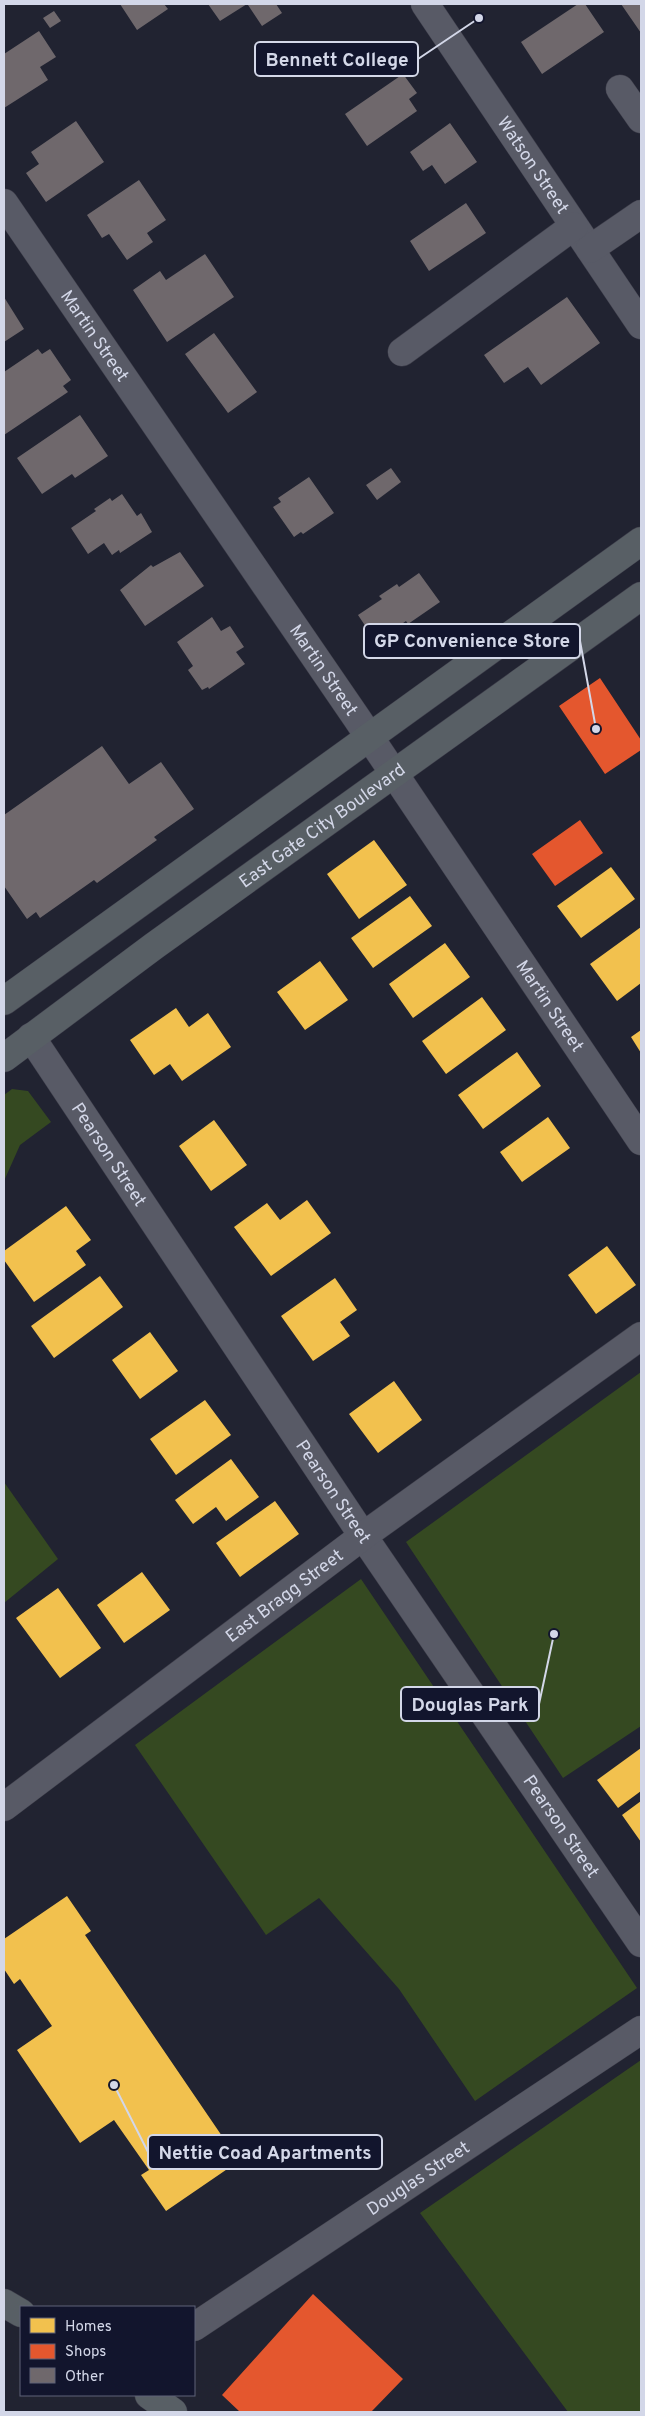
<svg xmlns="http://www.w3.org/2000/svg" width="645" height="2416" viewBox="0 0 645 2416" font-family="Overpass,sans-serif">
  <style>
    .green { fill: #354921 }
    .homes { fill: #f2c14e }
    .shops { fill: #e4572e }
    .building { fill: #6f686c }
    .lines { fill: none; stroke-linecap: round; stroke-linejoin: round }
    .minor-casing { stroke: #3d3d4a; stroke-width: 29 }
    .major-casing { stroke: #3d3d4a; stroke-width: 29 }
    .minor { stroke: #585a66; stroke-width: 28 }
    .major { stroke: #585f65; stroke-width: 28 }
    .labels { text-anchor: middle; stroke-width: 5; stroke-linejoin: round; paint-order: stroke }
    .street-label { font-size: 18px; fill: #d3d7e8; stroke: #12152d }
    .leader { fill: none; stroke: #d3d7e8; stroke-width: 2 }
    .callout-dot { fill: #d3d7e8; stroke: #12152d; stroke-width: 2 }
    .callout { fill: #12152d; stroke: #d3d7e8; stroke-width: 2 }
    .callout-label { font-size: 19px; text-anchor: middle; font-weight: bold; fill: #d3d7e8 }
  </style>
  <rect width="100%" height="100%" fill="#212331"/>
  <path class="green" d="M12 1089 28 1091 51 1122 20 1145 4 1181V1095Z
    M641 1372V1726L563 1778 406 1542Z
    M4 1482 58 1559 4 1603Z
    M361 1579 637 1988 475 2101 399 1989 319 1898 266 1935 135 1745Z
    M641 2060V2412H568L420 2213Z"/>
  <path class="homes" d="M374 840 407 885 359 919 327 874Z
    M611 867 635 899 581 938 557 906Z
    M410 896 432 926 373 968 351 938Z
    M641 927V983L617 1001 590 964Z
    M445 943 470 977 413 1018 389 984Z
    M320 961 348 1000 305 1030 277 992Z
    M482 997 506 1030 446 1074 422 1041Z
    M176 1008 189 1027 208 1013 231 1047 182 1081 170 1064 154 1075 130 1040Z
    M641 1030V1053L631 1037Z
    M517 1052 541 1086 483 1129 458 1095Z
    M548 1117 570 1148 522 1182 500 1152Z
    M214 1120 247 1165 211 1191 179 1146Z
    M307 1200 331 1233 271 1276 234 1227 267 1203 280 1220Z
    M66 1206 91 1240 76 1251 86 1265 34 1302 4 1260V1251Z
    M607 1246 636 1285 596 1314 568 1275Z
    M100 1276 123 1307 54 1358 31 1326Z
    M335 1278 357 1310 340 1322 350 1336 313 1361 281 1316Z
    M150 1332 178 1371 140 1399 112 1360Z
    M394 1381 422 1420 378 1453 349 1414Z
    M205 1400 231 1435 176 1475 150 1439Z
    M231 1459 259 1497 226 1521 216 1507 193 1524 175 1500Z
    M275 1501 299 1534 240 1577 216 1543Z
    M142 1572 170 1610 124 1643 97 1605Z
    M58 1588 101 1648 60 1678 16 1618Z
    M641 1748V1791L618 1808 597 1780Z
    M641 1801V1842L622 1815Z
    M67 1896 91 1931 85 1935 239 2161 166 2211 141 2175 149 2170 114 2120 80 2143 17 2050 52 2026 20 1979 14 1984 4 1969V1939Z"/>
  <path class="shops" d="M600 678 641 740V750L605 774 559 706Z
    M580 820 603 853 555 886 532 854Z
    M313 2294 403 2379 371 2412H240L222 2395Z"/>
  <path class="building" d="M120 4H164L168 9 137 30Z
    M208 4H247L220 21Z
    M276 4 282 13 262 26 248 5Z
    M578 4H585L604 32 542 74 521 42Z
    M621 4H641V33Z
    M54 11 61 21 50 28 43 18Z
    M39 31 56 57 40 67 48 80 4 108V54Z
    M403 74 417 93 409 99 417 111 367 146 345 114Z
    M76 121 104 162 46 202 26 173 39 164 31 152Z
    M450 123 477 162 445 184 432 165 423 171 410 152Z
    M139 180 166 220 147 233 153 242 127 260 109 234 102 238 87 215Z
    M466 203 486 233 429 271 410 241Z
    M205 254 234 297 167 342 133 290 160 271 166 280Z
    M4 297 24 329 4 342Z
    M567 297 600 343 541 385 528 367 504 383 484 355Z
    M214 333 257 392 228 413 185 354Z
    M38 349 42 354 50 349 71 380 63 386 68 392 4 435V372Z
    M80 415 108 456 75 478 72 474 42 494 17 458Z
    M391 468 401 482 377 500 366 485Z
    M309 477 334 513 303 534 301 532 294 537 273 507 281 502 278 498Z
    M122 494 137 516 141 513 152 532 120 553 119 550 112 555 104 543 88 554 71 528 96 511 94 509 110 498 112 501Z
    M180 552 204 586 145 626 120 590 151 565 153 567Z
    M419 573 440 602 408 624 406 621 376 642 358 615 382 599 379 596 397 584 399 587Z
    M212 617 221 631 230 626 244 647 236 652 245 664 209 689 208 687 202 690 188 670 193 666 177 642Z
    M102 746 129 784 161 762 194 809 154 837 157 840 97 883 94 880 40 918 36 912 27 919 4 886V815Z"/>
  <g class="lines">
    <g class="minor-casing">
      <g id="minor">
        <path id="s1" d="M425 4 641 325"/>
        <path d="M620 89 641 119"/>
        <path id="s2" d="M4 203 356 717 641 1141"/>
        <path d="M590 249 641 214"/>
        <path d="M402 352 574 226"/>
        <path id="s3" d="M31 1037 363 1536 641 1943"/>
        <path id="s4" d="M4 1807 363 1536 641 1336"/>
        <path id="s5" d="M194 2327 641 2030"/>
      </g>
    </g>
    <g class="major-casing">
      <g id="major">
        <path d="M4 1001 641 541"/>
        <path id="s6" d="M4 1058 154 946 641 596"/>
        <path d="M4 2303 21 2313"/>
        <path d="M149 2395 173 2412"/>
      </g>
    </g>
    <use href="#minor" class="minor"/>
    <use href="#major" class="major"/>
  </g>
  <g class="labels">
    <g class="street-label">
      <text dy="6" stroke="none"><textPath href="#s1" startOffset="194">Watson Street</textPath></text>
      <text dy="6" stroke="none"><textPath href="#s2" startOffset="161">Martin Street</textPath></text>
      <text dy="6" stroke="none"><textPath href="#s2" startOffset="566">Martin Street</textPath></text>
      <text dy="6" stroke="none"><textPath href="#s6" startOffset="394">East Gate City Boulevard</textPath></text>
      <text dy="6" stroke="none"><textPath href="#s2" startOffset="971">Martin Street</textPath></text>
      <text dy="6" stroke="none"><textPath href="#s3" startOffset="141">Pearson Street</textPath></text>
      <text dy="6" stroke="none"><textPath href="#s3" startOffset="546">Pearson Street</textPath></text>
      <text dy="6" stroke="none"><textPath href="#s4" startOffset="351">East Bragg Street</textPath></text>
      <text dy="6" stroke="none"><textPath href="#s3" startOffset="951">Pearson Street</textPath></text>
      <text dy="6" stroke="none"><textPath href="#s5" startOffset="269">Douglas Street</textPath></text>
    </g>
  </g>
  <path class="leader" d="M479 18L418 59M596 729L580 641M554 1634L539 1704M114 2085L148 2152"/>
  <g class="callout-dot">
    <circle cx="479" cy="18" r="5"/>
    <circle cx="596" cy="729" r="5"/>
    <circle cx="554" cy="1634" r="5"/>
    <circle cx="114" cy="2085" r="5"/>
  </g>
  <g class="callout">
    <rect x="255" y="42" width="163" height="34" rx="5"/>
    <rect x="364" y="624" width="216" height="34" rx="5"/>
    <rect x="401" y="1687" width="138" height="34" rx="5"/>
    <rect x="148" y="2135" width="234" height="34" rx="5"/>
  </g>
  <g class="callout-label">
    <text x="337" y="66">Bennett College</text>
    <text x="472" y="647">GP Convenience Store</text>
    <text x="470" y="1711">Douglas Park</text>
    <text x="265" y="2159">Nettie Coad Apartments</text>
  </g>
  <rect width="645" height="2416" fill="none" stroke="#d3d7e8" stroke-width="10"/>
  <rect x="20" y="2306" width="175" height="90" fill="#12152d" stroke="#5f6378"/>
  <rect x="30" y="2318" width="25" height="15" fill="#f2c14e" stroke="#5f6378"/>
  <text x="65" y="2331" font-size="15" fill="#d3d7e8">Homes</text>
  <rect x="30" y="2344" width="25" height="15" fill="#e4572e" stroke="#5f6378"/>
  <text x="65" y="2356" font-size="15" fill="#d3d7e8">Shops</text>
  <rect x="30" y="2368" width="25" height="15" fill="#6f686c" stroke="#5f6378"/>
  <text x="65" y="2381" font-size="15" fill="#d3d7e8">Other</text>
</svg>
